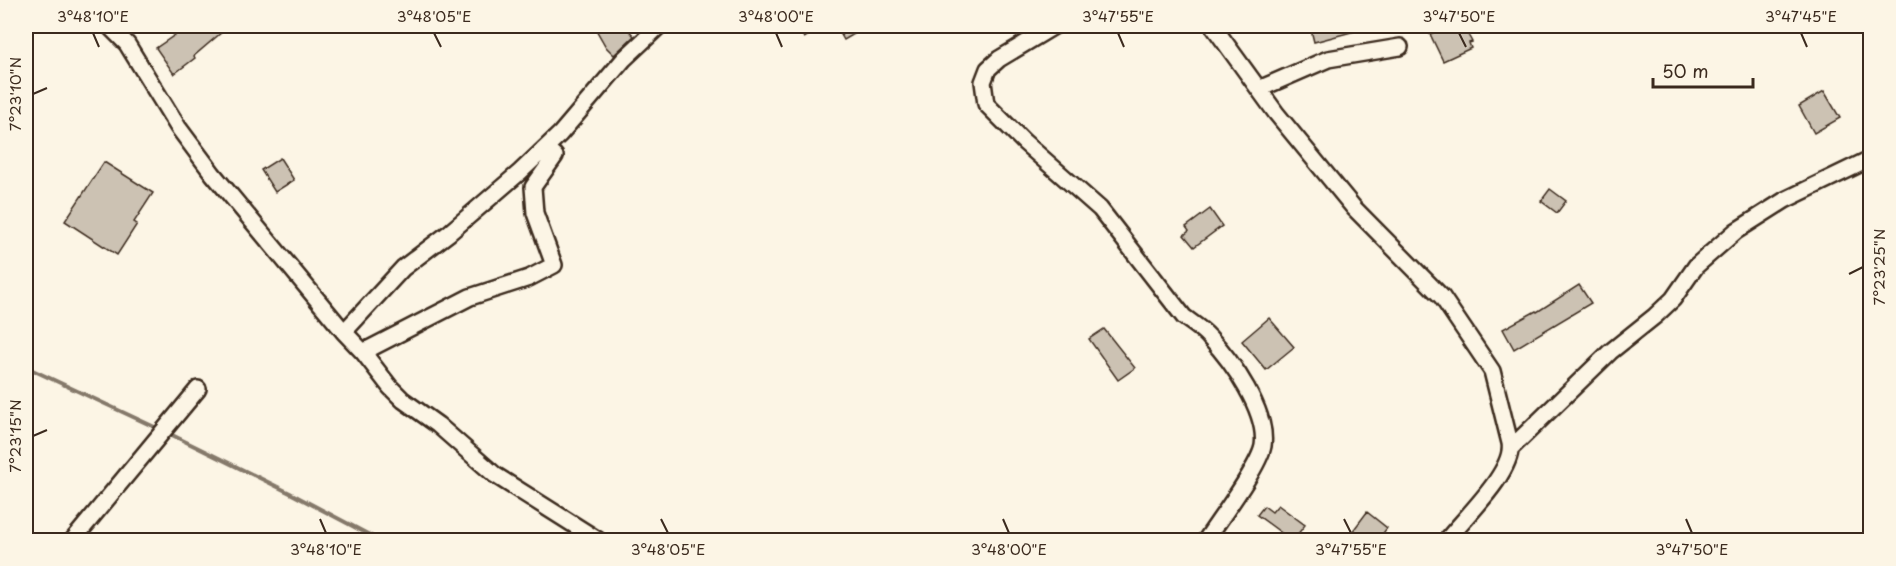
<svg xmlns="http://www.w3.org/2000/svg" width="1896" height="566" viewBox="0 0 1896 566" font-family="'Playpen Sans',sans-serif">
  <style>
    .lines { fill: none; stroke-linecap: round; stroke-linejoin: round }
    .stream { stroke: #85796b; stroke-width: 4 }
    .building { fill: #ccc2b3; stroke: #3b2a1e; stroke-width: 1.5 }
    .minor-casing { stroke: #3b2a1e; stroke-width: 20 }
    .minor { stroke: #fcf5e5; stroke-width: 15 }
    .ticks { fill: none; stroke: #3b2a1e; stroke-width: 2 }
    .neatline { fill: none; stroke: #3b2a1e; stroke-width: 2 }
    .ticks-label { font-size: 15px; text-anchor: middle; fill: #3b2a1e }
  </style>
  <rect width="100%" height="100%" fill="#fcf5e5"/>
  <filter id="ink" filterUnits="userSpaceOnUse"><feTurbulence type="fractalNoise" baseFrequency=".0167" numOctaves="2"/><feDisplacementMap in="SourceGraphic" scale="12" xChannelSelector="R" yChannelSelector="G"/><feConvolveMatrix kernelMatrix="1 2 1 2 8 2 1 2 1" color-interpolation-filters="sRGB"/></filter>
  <g filter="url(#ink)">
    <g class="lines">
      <path class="stream" d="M26 367 161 430
        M168 433 290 493 379 540"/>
    </g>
    <path class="building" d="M188 26H229L194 56 195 58 174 74 156 48Z
      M594 26H625L634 36 614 55 606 47Z
      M797 26H825L804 38Z
      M836 26H868L844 40Z
      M1310 26H1363V29L1314 42Z
      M1448 26H1463L1472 42 1469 43 1471 48 1443 61 1430 34Z
      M1824 91 1840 118 1814 133 1799 106Z
      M280 158 294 180 275 192 261 170Z
      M104 162 153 193 134 222 137 224 117 255 65 221Z
      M1550 189 1566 201 1557 213 1541 201Z
      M1210 209 1222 226 1194 247 1184 235 1189 231 1186 227Z
      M1579 285 1591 303 1514 349 1503 329 1536 311 1537 312Z
      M1269 318 1294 347 1266 370 1242 341Z
      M1104 329 1135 368 1118 380 1089 339Z
      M1278 505 1305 525 1293 540H1291L1257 515 1264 506 1272 512Z
      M1367 512 1387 528 1378 540H1346Z"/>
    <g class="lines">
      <g class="minor-casing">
        <path id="minor" d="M109 26 127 44 178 127 213 174 344 332 363 352 390 387 403 400 438 425 495 475 598 540
          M1054 26 999 59 988 69 983 82 986 104 1024 142 1100 209 1184 317C1192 323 1202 329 1209 337 1232 361 1268 412 1263 446 1259 467 1219 520 1206 540
          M1213 26 1276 113 1354 208 1442 297 1492 371 1510 443C1515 471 1464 518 1447 540
          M1259 89 1328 59 1400 47
          M344 332 403 268 449 233 520 172 560 134 624 59 659 26
          M363 352 470 297 529 278 554 265 535 213 533 187 555 156 546 148
          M1511 448 1610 352 1655 316 1673 299 1696 266 1736 231 1785 200 1870 159
          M73 540 198 389"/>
      </g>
      <use href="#minor" class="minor"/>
    </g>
  </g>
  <path class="ticks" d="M93 33 99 47M434 33 441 47M776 33 782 47M1118 33 1124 47M1459 33 1466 47M1801 33 1807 47M33 94 47 88M1849 274 1863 267M33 436 47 430M320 519 326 533M661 519 668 533M1003 519 1009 533M1344 519 1351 533M1686 519 1692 533"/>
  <rect width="1896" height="566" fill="none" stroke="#fcf5e5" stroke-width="66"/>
  <path d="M1653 78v9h100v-9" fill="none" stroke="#3b2a1e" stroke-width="3"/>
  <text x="1662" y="78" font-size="18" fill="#3b2a1e" stroke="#fcf5e5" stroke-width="4.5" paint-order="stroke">50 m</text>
  <rect x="33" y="33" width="1830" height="500" class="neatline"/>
  <g class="ticks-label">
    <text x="93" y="22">3°48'10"E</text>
    <text x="434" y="22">3°48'05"E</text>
    <text x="776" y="22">3°48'00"E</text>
    <text x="1118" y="22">3°47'55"E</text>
    <text x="1459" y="22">3°47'50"E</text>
    <text x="1801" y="22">3°47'45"E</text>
    <text transform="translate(16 94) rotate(-90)" y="5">7°23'10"N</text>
    <text transform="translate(1880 267) rotate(-90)" y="5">7°23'25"N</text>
    <text transform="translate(16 436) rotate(-90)" y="5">7°23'15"N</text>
    <text x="326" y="555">3°48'10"E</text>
    <text x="668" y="555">3°48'05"E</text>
    <text x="1009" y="555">3°48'00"E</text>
    <text x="1351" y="555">3°47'55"E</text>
    <text x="1692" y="555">3°47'50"E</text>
  </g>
</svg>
